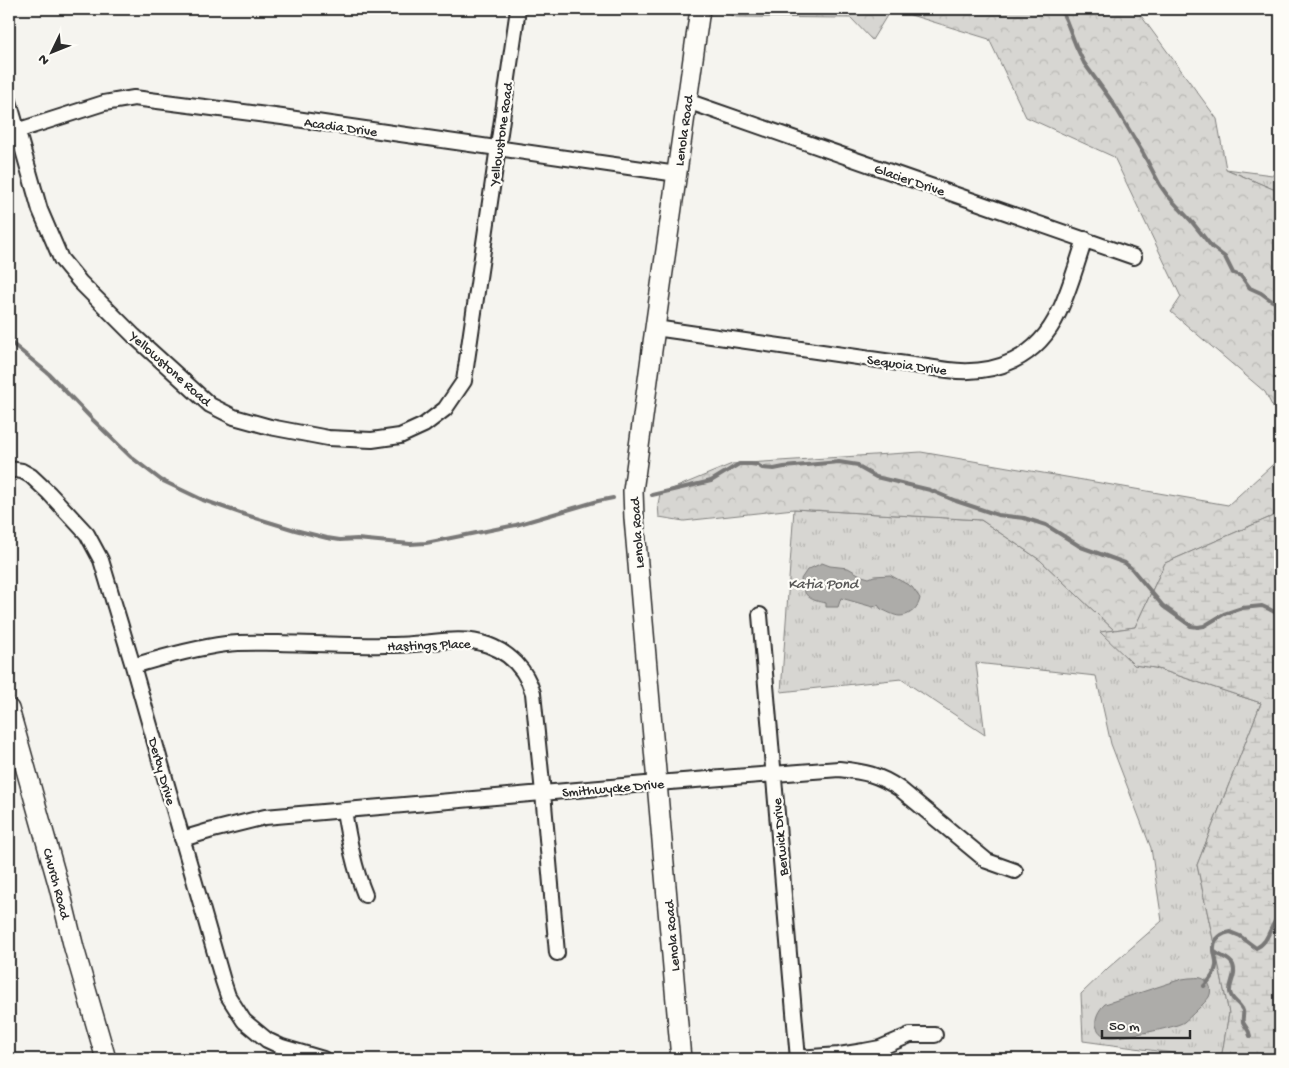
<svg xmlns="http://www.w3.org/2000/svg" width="1289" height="1068" viewBox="0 0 1289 1068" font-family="'Gochi Hand',sans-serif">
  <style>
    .grass { fill: url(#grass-tufts); stroke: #81807e }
    .forest { fill: url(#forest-crowns); stroke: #81807e }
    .wetland { fill: url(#wetland-marsh); stroke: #81807e }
    .water { fill: #adaca9; stroke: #797877 }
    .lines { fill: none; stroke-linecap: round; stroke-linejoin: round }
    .stream { stroke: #797877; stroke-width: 4 }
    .minor-casing { stroke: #2b2b2b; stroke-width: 18 }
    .secondary-casing { stroke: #2b2b2b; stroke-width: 22 }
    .minor { stroke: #fdfcf7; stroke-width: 14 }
    .secondary { stroke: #fdfcf7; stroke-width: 19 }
    .labels { text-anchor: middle; stroke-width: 4.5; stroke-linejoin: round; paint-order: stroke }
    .street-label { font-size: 14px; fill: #2b2b2b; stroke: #fdfcf7 }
    .water-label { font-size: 15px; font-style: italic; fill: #585857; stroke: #fdfcf7 }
  </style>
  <defs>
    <pattern id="grass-tufts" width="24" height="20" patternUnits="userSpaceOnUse" patternTransform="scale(1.25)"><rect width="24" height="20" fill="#d7d6d2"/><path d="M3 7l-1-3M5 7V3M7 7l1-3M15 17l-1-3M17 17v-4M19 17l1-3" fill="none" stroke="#b9b8b4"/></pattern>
    <pattern id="forest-crowns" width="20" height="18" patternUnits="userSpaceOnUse" patternTransform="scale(1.25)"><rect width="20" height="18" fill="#d7d6d2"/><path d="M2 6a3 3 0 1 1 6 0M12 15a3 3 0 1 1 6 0" fill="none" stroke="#b9b8b4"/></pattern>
    <pattern id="wetland-marsh" width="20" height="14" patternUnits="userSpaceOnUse" patternTransform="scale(1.25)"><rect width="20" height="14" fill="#d7d6d2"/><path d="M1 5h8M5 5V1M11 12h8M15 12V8" fill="none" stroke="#b9b8b4"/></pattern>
  </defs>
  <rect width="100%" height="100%" fill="#f5f4ef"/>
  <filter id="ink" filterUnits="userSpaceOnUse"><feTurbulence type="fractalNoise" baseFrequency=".02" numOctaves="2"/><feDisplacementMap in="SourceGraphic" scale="10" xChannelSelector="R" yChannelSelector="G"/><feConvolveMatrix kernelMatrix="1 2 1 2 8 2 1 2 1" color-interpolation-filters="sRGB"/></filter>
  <g filter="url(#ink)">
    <path class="grass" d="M1226 169 1280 176V192Z
      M794 509 981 520 1040 560 1114 630 1101 632 1134 665 1155 668 1261 703 1197 865 1229 1013 1221 1059H1195L1194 1056 1083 1041 1081 994 1108 968 1162 921 1151 848 1111 744 1096 676 976 663 985 735 901 679 781 692Z"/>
    <path class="forest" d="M729 9H891L872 40 851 18 736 17 728 13Z
      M891 9H1136L1217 119 1226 169 1280 192V421L1265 392 1171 312 1181 297 1114 157 1026 117 989 39Z
      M921 452 1228 505 1280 458V513L1165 563 1135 627 1114 630 1040 560 981 520 794 509 684 521 659 517 658 504 660 494 732 464Z"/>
    <path class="wetland" d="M1280 513V1059H1221L1229 1013 1197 865 1261 703 1155 668 1134 665 1100 632 1135 627 1165 563Z"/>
    <path class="water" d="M822 563 830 566 848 568 862 576 869 578 874 576 890 575 912 587 920 598C919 607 910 616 900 616 894 616 886 611 881 609L878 605 873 607 841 598 838 607H826V603C808 600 804 596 801 579L807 570Z
      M1189 978C1193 978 1198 977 1201 978 1209 980 1213 989 1209 997 1206 1002 1189 1018 1184 1022 1176 1028 1120 1038 1109 1037 1103 1036 1099 1033 1097 1028 1093 1020 1099 1009 1105 1004L1182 979Z"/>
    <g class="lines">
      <path class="stream" d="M1057 9 1063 14 1066 20 1076 46 1084 63 1113 103 1143 153 1160 185 1167 195 1192 222 1212 247 1225 257 1233 273 1241 276 1250 288 1261 293 1272 301 1280 304
        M9 341 49 374 92 419 131 457 161 480 203 500 243 514 295 530 327 538 340 540 357 539 410 544 426 543 516 525 598 501 613 498
        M652 495 711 481 739 464H751L758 465 762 468 774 469 784 467 839 462 858 465 860 468 876 477 930 490 956 501 998 515 1024 518 1046 525 1081 547 1125 563 1132 569 1163 606 1191 626 1198 627 1204 626 1224 614 1242 608 1262 606 1269 609 1280 615
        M1215 952C1221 957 1230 958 1233 965 1237 975 1229 983 1230 992 1231 1001 1241 1003 1243 1011 1244 1015 1242 1018 1243 1022 1245 1027 1249 1029 1250 1036
        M1204 986C1210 980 1215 974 1216 966 1217 959 1213 953 1214 947 1214 938 1223 933 1230 932L1240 936 1256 948C1270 942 1269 925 1280 915"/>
      <g class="minor-casing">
        <path id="minor" d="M9 101 40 210 61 259 80 282 134 336 210 405 234 417 270 427 328 438 372 440 400 436 424 425 445 409 464 381 518 9
          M687 101 1134 257
          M10 133 104 103 134 98 282 117 677 174
          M655 328 948 370C996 376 1038 358 1059 312 1070 289 1077 263 1085 239
          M9 469 22 471 31 476 49 493 87 534 101 560 133 666 223 981 228 996 244 1021 267 1040 282 1047 323 1059
          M760 615 798 1059
          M133 666C163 657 194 648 226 644 243 642 261 643 279 643 314 644 350 646 385 645 394 645 403 645 412 644 437 642 464 636 488 645 510 653 526 670 533 693L543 793 557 953
          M344 811C349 840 354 868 365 895
          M182 839 209 831 265 817 657 783 839 769C865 772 878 774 900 789L987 861 1015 871
          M798 1058 839 1055 864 1051 880 1048 910 1035H935"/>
      </g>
      <g class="secondary-casing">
        <g id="secondary">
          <path id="s1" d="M9 709 59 887 74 948 106 1059"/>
          <path id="s2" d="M681 1059 634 518 633 491 655 328 700 9"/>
        </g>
      </g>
      <use href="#minor" class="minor"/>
      <use href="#secondary" class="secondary"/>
    </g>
  </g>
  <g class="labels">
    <g class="street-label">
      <text transform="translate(341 126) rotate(8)" y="5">Acadia Drive</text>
      <text dy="5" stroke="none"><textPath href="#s2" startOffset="934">Lenola Road</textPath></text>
      <text transform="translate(500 134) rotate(-82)" y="5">Yellowstone Road</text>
      <text transform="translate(910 179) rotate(19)" y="5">Glacier Drive</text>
      <text transform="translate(907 364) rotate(8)" y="5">Sequoia Drive</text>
      <text transform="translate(171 368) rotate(42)" y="5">Yellowstone Road</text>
      <text transform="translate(636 533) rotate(-94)" y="5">Lenola Road</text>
      <text transform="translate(429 644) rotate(-2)" y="5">Hastings Place</text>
      <text transform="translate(163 771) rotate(74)" y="5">Derby Drive</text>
      <text transform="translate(613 787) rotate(-5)" y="5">Smithwycke Drive</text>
      <text transform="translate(779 837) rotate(-95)" y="5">Berwick Drive</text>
      <text dy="5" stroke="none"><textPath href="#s1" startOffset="181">Church Road</textPath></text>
      <text transform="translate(671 936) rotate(-95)" y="5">Lenola Road</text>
    </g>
    <g class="water-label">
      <text x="823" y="588">Katia Pond</text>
    </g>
  </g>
  <rect width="1289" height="1068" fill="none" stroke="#fdfcf7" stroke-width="30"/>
  <rect x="15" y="15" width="1259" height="1038" fill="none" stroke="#2b2b2b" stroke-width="2" filter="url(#ink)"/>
  <g transform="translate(52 52) rotate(227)" stroke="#fdfcf7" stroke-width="4" paint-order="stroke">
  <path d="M0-4L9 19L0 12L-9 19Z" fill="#2b2b2b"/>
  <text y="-8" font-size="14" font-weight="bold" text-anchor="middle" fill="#2b2b2b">N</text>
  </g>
  <path d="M1102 1030v8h88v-8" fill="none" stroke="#2b2b2b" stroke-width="2.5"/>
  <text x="1109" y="1030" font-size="15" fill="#2b2b2b" stroke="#fdfcf7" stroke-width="4" paint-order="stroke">50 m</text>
</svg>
